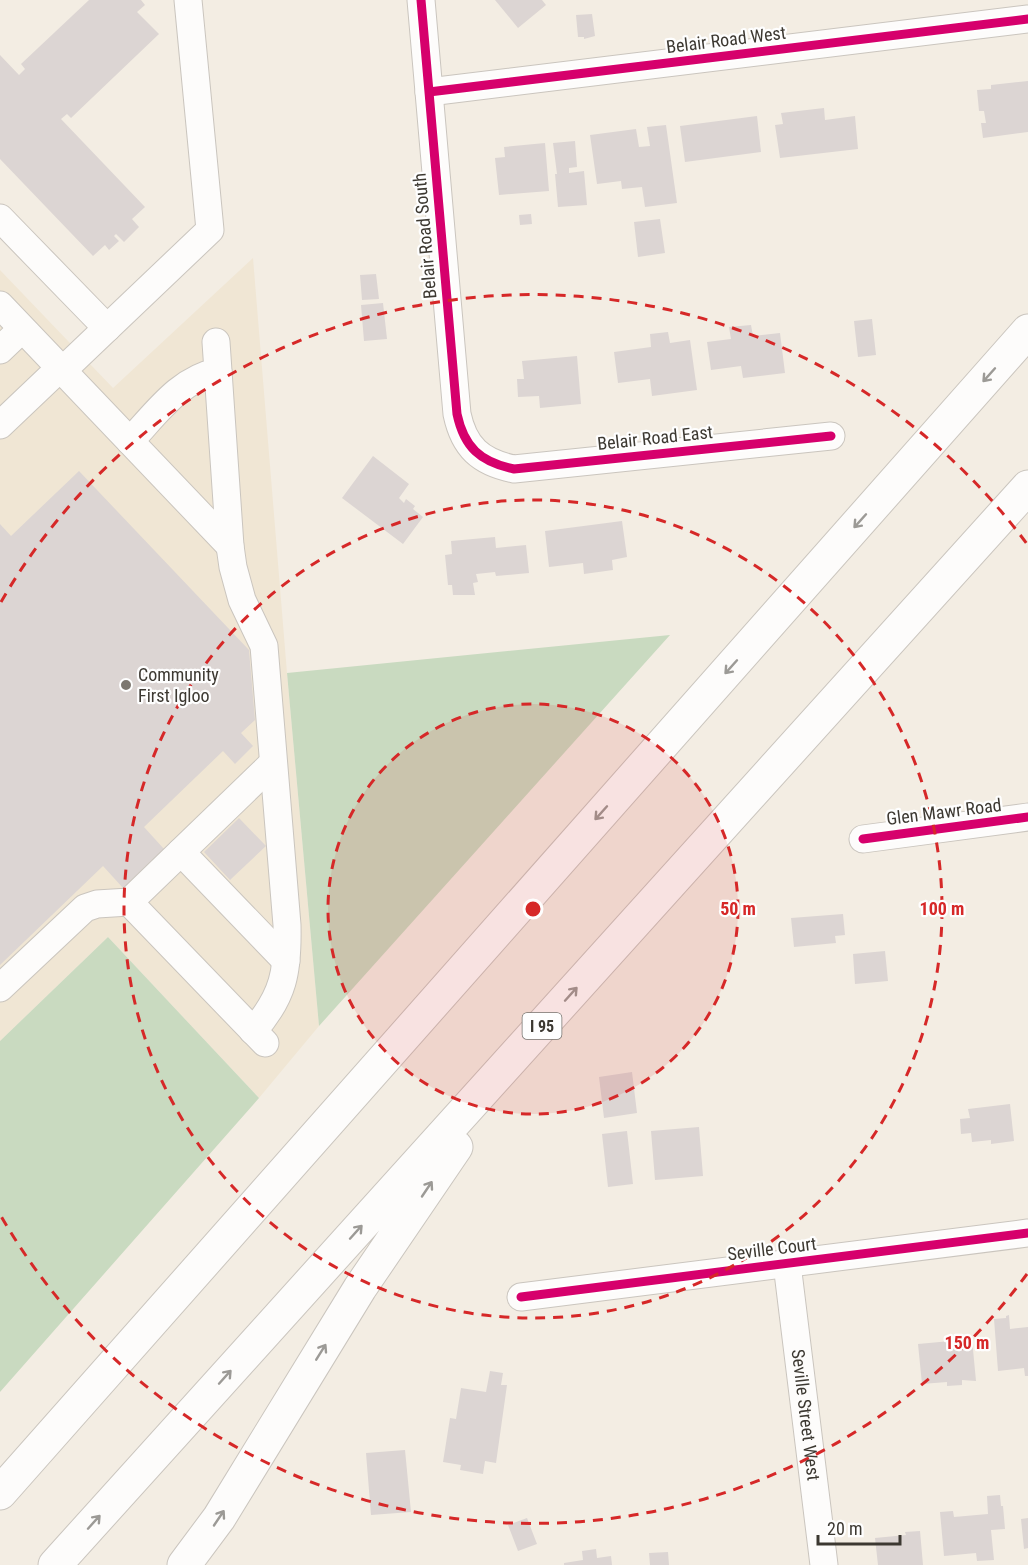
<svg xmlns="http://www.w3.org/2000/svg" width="1028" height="1565" viewBox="0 0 1028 1565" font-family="'Roboto Condensed',sans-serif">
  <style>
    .built { fill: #f0e6d4 }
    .green { fill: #c9dac0 }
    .building { fill: #dcd5d3 }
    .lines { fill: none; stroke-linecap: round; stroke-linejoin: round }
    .minor-casing { stroke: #cac5be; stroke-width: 29 }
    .highway-casing { stroke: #cac5be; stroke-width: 35 }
    .minor { stroke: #fdfcfb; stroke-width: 27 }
    .highway { stroke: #fdfcfb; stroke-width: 33 }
    .cycleway-casing { stroke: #fefefe; stroke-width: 13 }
    .cycleway { stroke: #d6006c; stroke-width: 9 }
    .oneway { stroke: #9c9a96 }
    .ring { fill: none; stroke: #d62828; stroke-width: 3; stroke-dasharray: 10 8 }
    .poi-dot { fill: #7c776f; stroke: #fefefe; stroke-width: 2 }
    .labels { text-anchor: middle; stroke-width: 4.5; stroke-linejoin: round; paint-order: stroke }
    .shield { fill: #fefefe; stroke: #76736e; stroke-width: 1.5 }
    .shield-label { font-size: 16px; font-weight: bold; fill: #3c3831 }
    .street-label { font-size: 18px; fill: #3c3831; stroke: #fefefe }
    .poi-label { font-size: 18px; fill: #3c3831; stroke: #fefefe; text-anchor: start }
    .centre { fill: #d62828; stroke: #fefefe; stroke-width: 3 }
    .ring-label { font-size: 18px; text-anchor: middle; font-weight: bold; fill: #d62828; stroke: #fefefe; stroke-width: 4.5; stroke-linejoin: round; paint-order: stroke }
  </style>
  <rect width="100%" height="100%" fill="#f3ede3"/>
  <path class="built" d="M253 258 287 673 319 1026 259 1098 108 937 0 1041V270L113 388Z"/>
  <path class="green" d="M670 635 319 1026 287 673Z
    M108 937 259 1098 0 1392V1041Z"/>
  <path class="building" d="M89 0H141L145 5 137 12 159 34 71 118 67 114 61 119 145 207 132 219 139 227 124 242 116 234 114 236 119 241 109 250 105 245 93 256 0 159V55L19 75 25 69 21 64Z
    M495 0H542L546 5 518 28Z
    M592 14 595 36 584 39V37H578L576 15Z
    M1028 81V132L983 138 981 123H986L984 111H979L977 90 991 89V85Z
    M824 108 825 120 855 116 858 149 780 158 775 125 783 124 781 113Z
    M757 116 761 152 685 162 680 126Z
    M666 125 677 203 645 207 642 187 622 189 621 181 597 184 590 135 636 129 639 147 650 146 647 127Z
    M575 141 577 167 569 168V173L584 171 587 205 558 207 555 174H557L553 143Z
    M545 143 549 191 499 195 495 158 505 157 504 147Z
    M531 214 532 224 520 225 519 215Z
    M660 219 665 253 638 257 634 222Z
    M376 274 379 299 362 300 360 275Z
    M383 303 387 339 364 341 361 305Z
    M872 319 876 355 858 357 854 321Z
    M751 325 753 336 780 333 785 373 743 378 741 366 711 370 707 342 731 339 729 327Z
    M668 332 670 343 690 340 697 390 652 396 650 379 618 383 614 352 651 347 650 334Z
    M577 356 581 404 540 408 539 396 518 397 517 379H524L522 361Z
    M373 456 409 484 399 498 404 503 406 499 415 506 413 509 423 517 403 544 342 498Z
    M79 471 249 650 255 720 241 733 253 746 235 764 223 751 144 827 164 849 123 888 103 866 0 965V524L11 536Z
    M622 521 627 557 612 560 613 570 584 574 583 563 549 567 545 531Z
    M495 537 496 548 526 545 529 573 496 576 495 572 476 574 478 582 473 583 475 595H453L452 585H448L445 555 452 554 451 541Z
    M239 818 266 846 230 880 204 852Z
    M843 914 845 935 835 936 836 943 794 947 791 918Z
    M885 951 888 981 855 984 853 954Z
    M632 1072 637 1113 604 1118 599 1077Z
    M1010 1104 1014 1141 991 1144V1140L972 1142 971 1133 961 1134 960 1119 970 1118 968 1109Z
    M699 1127 703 1176 655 1180 651 1131Z
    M627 1131 633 1184 608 1187 602 1134Z
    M1009 1315 1010 1329 1028 1327V1376H1025L1024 1368 998 1371 994 1319 1006 1318V1316Z
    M972 1339 976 1381 962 1380V1385L947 1386V1382L922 1384 918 1344Z
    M490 1371 503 1373 501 1385H507L496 1463 485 1461 483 1474 460 1470 461 1465 443 1462 450 1418 456 1419 461 1388 486 1392Z
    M405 1450 411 1512 371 1515 366 1453Z
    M1000 1495 1001 1506H1003L1005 1529 991 1530 994 1560 977 1561 976 1553 944 1556 940 1512 953 1511 954 1517 988 1514 987 1496Z
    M527 1518 537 1544 518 1551 508 1525Z
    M1028 1518V1548L1024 1549 1021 1519Z
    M920 1531 923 1565H878L875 1538 906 1535 905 1532Z
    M596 1549 597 1558 611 1556 612 1565H564V1563L583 1560 582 1551Z
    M668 1552 669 1565H650L649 1553Z"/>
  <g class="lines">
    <g class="minor-casing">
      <g id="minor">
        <path d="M421 0 457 414C464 447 480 462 514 469L831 436"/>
        <path d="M429 92 1028 19"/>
        <path d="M0 218 107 328"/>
        <path d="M0 305 230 546"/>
        <path d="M216 342 230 546 233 567 242 600 264 646 287 925C288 971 284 996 253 1031"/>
        <path d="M0 350 22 329"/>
        <path d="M62 371 210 230 188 0"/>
        <path d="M0 425 60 368"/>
        <path d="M130 441C155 415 180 378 218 372"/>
        <path d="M863 839 1028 817"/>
        <path d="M181 852 286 961"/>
        <path d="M129 902 265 1043"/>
        <path d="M0 988 85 908 97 904 129 902 273 763"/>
        <path id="s1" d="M787 1264 824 1565"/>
        <path d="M521 1297 1028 1233"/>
      </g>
    </g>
    <g class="highway-casing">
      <path id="highway" d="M0 1493 1028 331
        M55 1565 1028 487
        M184 1565 219 1518 360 1288 456 1147"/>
    </g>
    <use href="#minor" class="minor"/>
    <use href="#highway" class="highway"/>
    <g class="cycleway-casing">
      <path id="cycleway" d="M421 0 457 414C464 447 480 462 514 469L831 436
        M429 92 1028 19
        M863 839 1028 817
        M521 1297 1028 1233"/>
    </g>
    <use href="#cycleway" class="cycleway"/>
  </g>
  <defs><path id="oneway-shaft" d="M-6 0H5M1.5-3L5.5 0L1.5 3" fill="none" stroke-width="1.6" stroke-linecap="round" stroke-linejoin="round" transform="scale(1.5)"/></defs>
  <g class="oneway">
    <use href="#oneway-shaft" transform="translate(989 375) rotate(132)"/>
    <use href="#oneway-shaft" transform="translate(860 521) rotate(132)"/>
    <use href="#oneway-shaft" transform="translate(731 667) rotate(132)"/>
    <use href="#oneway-shaft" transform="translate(601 813) rotate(132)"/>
    <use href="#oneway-shaft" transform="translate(571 994) rotate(-48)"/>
    <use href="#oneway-shaft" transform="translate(427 1189) rotate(-56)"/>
    <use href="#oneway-shaft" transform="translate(356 1232) rotate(-48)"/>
    <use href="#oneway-shaft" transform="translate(321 1352) rotate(-58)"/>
    <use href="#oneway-shaft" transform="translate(225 1377) rotate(-48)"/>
    <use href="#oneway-shaft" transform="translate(219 1518) rotate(-56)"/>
    <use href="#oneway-shaft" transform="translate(94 1522) rotate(-48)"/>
  </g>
  <circle cx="533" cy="909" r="205" fill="#d62828" fill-opacity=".12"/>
  <g class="ring">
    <circle cx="533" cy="909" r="205"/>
    <circle cx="533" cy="909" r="409"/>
    <path d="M1027 1274A614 614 0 0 1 1 1216M1 602A614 614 0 0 1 1027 544"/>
  </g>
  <circle class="poi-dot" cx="126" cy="685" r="6"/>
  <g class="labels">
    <rect class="shield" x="522.5" y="1013" width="39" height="26" rx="4.5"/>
    <g class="shield-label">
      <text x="542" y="1032">I 95</text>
    </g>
    <g class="street-label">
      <text transform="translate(726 40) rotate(-7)" y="6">Belair Road West</text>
      <text transform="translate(425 236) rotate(-95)" y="6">Belair Road South</text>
      <text transform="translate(655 438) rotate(-6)" y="6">Belair Road East</text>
      <text transform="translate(944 812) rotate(-7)" y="6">Glen Mawr Road</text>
      <text transform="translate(772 1249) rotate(-7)" y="6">Seville Court</text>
      <text dy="6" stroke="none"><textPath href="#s1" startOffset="152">Seville Street West</textPath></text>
    </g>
    <g class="poi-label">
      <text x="138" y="681">Community<tspan x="138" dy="21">First Igloo</tspan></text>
    </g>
  </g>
  <circle cx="533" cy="909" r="9" class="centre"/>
  <g class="ring-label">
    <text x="738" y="915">50 m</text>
    <text x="942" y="915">100 m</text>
    <text x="967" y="1349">150 m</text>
  </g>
  <path d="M818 1535v9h82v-9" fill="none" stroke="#3c3831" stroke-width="3"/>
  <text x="827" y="1535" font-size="18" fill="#3c3831" stroke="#fefefe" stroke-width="4.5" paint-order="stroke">20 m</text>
</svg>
